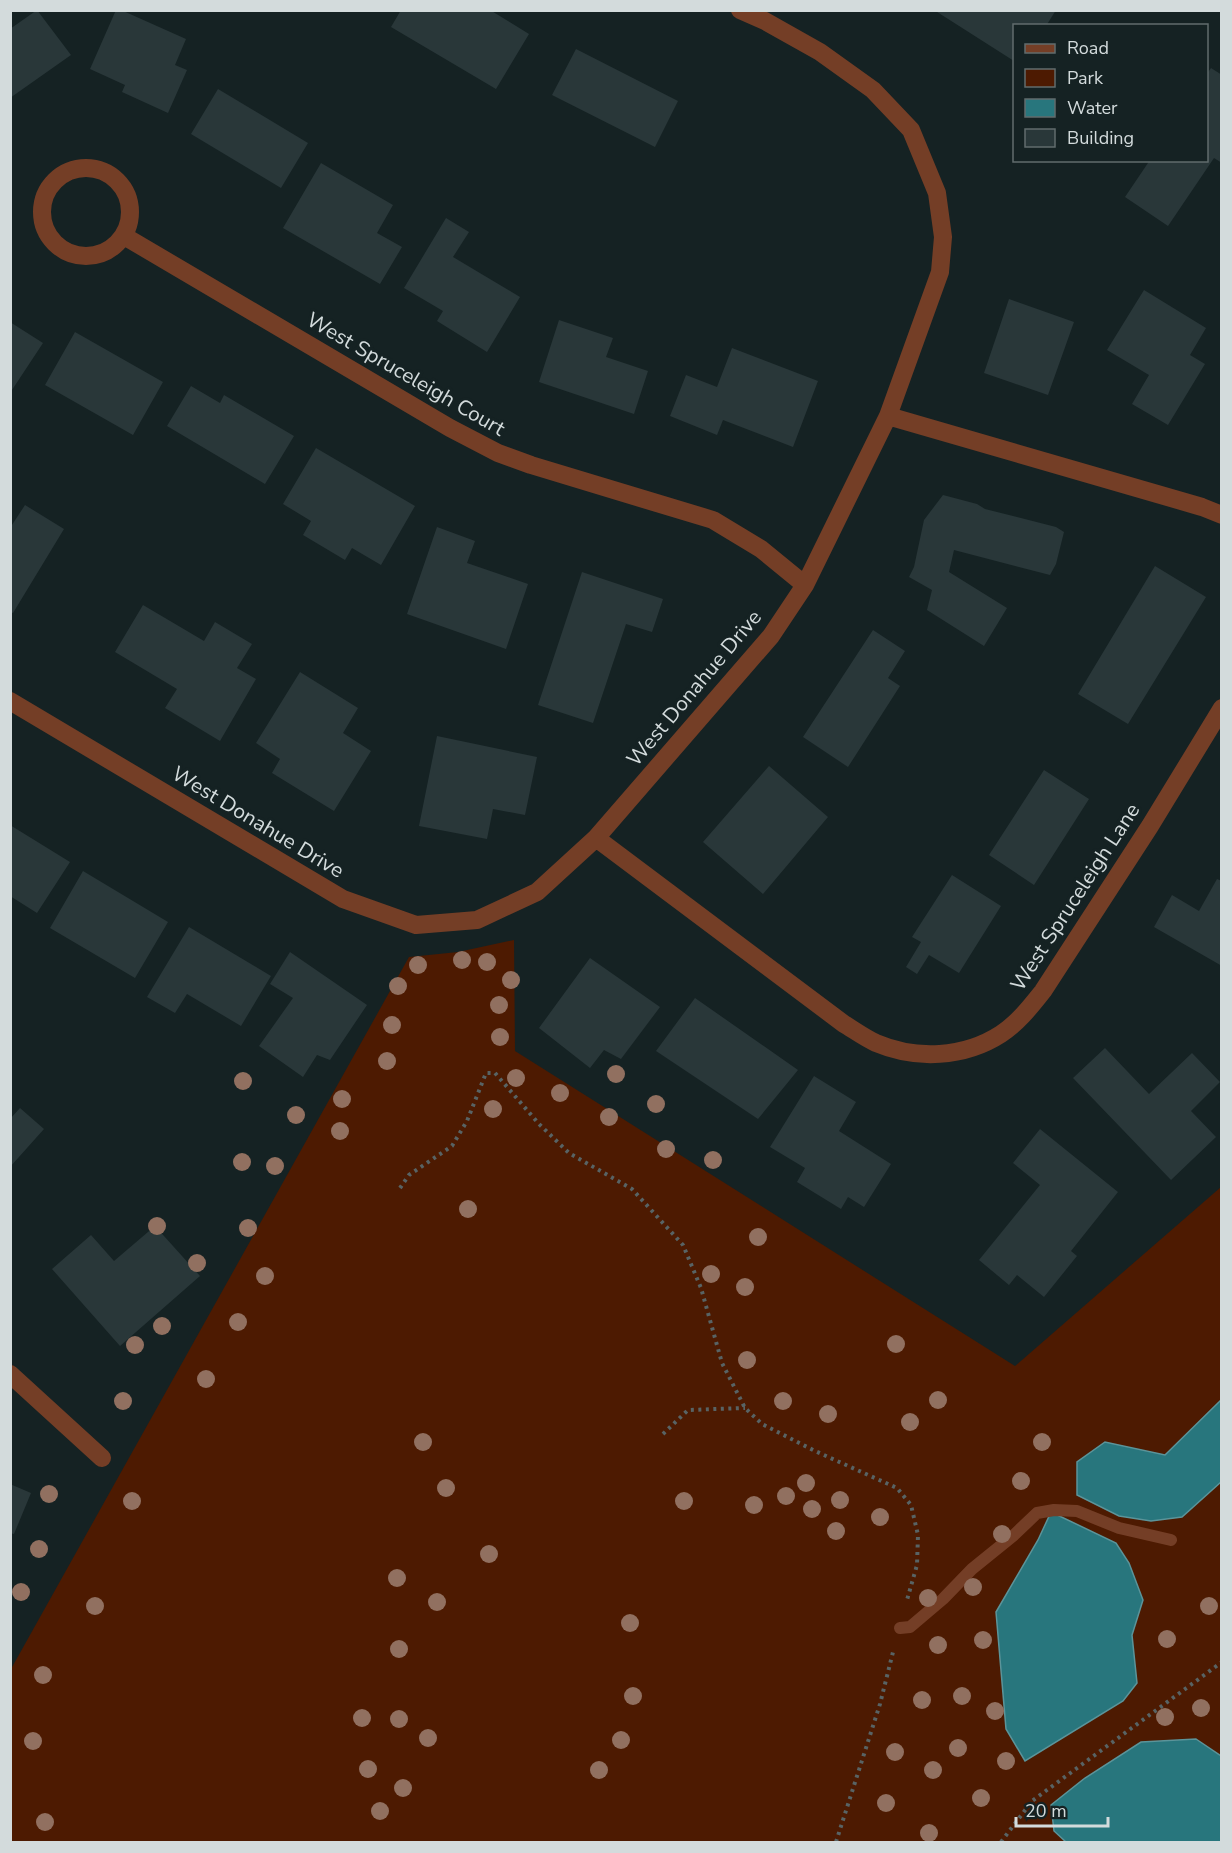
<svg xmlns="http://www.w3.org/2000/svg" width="1232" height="1853" viewBox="0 0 1232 1853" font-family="'Nunito Sans',sans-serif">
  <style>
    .green { fill: #4d1a01 }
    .water { fill: #28767d; stroke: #5b949a; stroke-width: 1.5 }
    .building { fill: #293739 }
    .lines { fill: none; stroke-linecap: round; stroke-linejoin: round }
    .path { stroke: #586364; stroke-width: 4; stroke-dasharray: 3 4.5; stroke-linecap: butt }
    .service { stroke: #743e26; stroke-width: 12 }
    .minor { stroke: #743e26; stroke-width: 18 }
    .tree { fill: #917060 }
    .labels { text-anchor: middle; stroke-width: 6; stroke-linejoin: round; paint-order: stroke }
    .street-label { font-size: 21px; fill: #d3dbdc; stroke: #152223 }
  </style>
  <rect width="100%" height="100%" fill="#152223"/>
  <path class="green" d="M514 940 515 1051 1015 1366 1221 1187V1842H11V1669L409 957 458 952Z"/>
  <path class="water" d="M1221 1400V1482L1182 1517 1151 1521 1119 1516 1077 1495V1462L1105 1442 1165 1455Z
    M1051 1512 1116 1543 1129 1563 1143 1600 1132 1635 1137 1683 1123 1701 1025 1761 1006 1729 996 1612 1038 1540Z
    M1196 1739 1221 1756V1842H1066L1054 1831 1051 1805 1085 1778 1141 1742Z"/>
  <path class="building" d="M37 10 71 55 10 98V29Z
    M116 10H121L186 39 175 65 187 70 168 113 122 92 125 85 90 69Z
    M401 10H490L529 34 496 89 391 27Z
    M934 10H1056L1046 26H1014V61Z
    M576 49 678 101 655 147 552 95Z
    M1211 68 1222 75V163L1214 158 1168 226 1125 197 1150 160H1206V75Z
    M218 89 308 143 281 188 191 134Z
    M321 163 393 205 377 233 402 247 380 284 283 228Z
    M446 218 469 232 453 257 520 297 487 352 437 321 443 311 404 288Z
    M1144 290 1206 328 1190 355 1205 364 1168 425 1132 404 1149 375 1107 350Z
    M1009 299 1074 322 1048 395 984 373Z
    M559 320 613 338 606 357 648 371 634 414 539 382Z
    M10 322 43 343 10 393Z
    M75 332 163 382 133 435 45 385Z
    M732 348 818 381 793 447 723 420 717 435 670 416 686 375 717 387Z
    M191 386 220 403 224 395 294 436 265 484 167 426Z
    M316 448 415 506 381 565 352 548 345 560 303 535 311 521 283 504Z
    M943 495 977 504 985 509 1056 527 1064 532 1056 564 1050 575 954 550 949 572 1007 608 984 646 927 610 932 590 909 577 914 567 924 520Z
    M25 505 64 529 13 613 10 612V528Z
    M437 527 475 541 467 563 528 584 506 649 407 614Z
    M1155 566 1206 597 1128 724 1078 694Z
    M582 572 663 599 652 632 626 624 593 723 538 705Z
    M143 605 204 641 215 622 252 644 237 668 256 679 220 741 165 708 177 689 115 652Z
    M873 630 905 651 888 678 900 686 848 767 803 737Z
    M300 672 358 708 343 733 371 751 334 811 272 773 280 759 256 743Z
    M437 736 537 757 525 815 493 809 487 839 419 826Z
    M769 766 828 817 763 894 703 842Z
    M1044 770 1089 799 1034 885 989 855Z
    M10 825 70 862 37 913 10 896Z
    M83 871 168 922 135 978 50 928Z
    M952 875 1001 906 959 973 929 955 917 974 906 967 921 942 912 937Z
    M1217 879 1222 881V966L1154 927 1172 895 1199 911Z
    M189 927 271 976 241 1026 187 994 175 1013 147 997Z
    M290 952 367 1005 330 1060 317 1055 303 1077 259 1046 293 998 270 984Z
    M590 958 660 1007 621 1059 604 1050 590 1068 539 1028Z
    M695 998 798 1070 758 1119 656 1051Z
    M1105 1048 1149 1094 1192 1053 1220 1082 1191 1111 1216 1137 1171 1180 1073 1078Z
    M814 1076 856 1102 839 1131 891 1164 864 1207 848 1197 841 1209 797 1182 805 1168 770 1147Z
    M20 1108 44 1129 10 1167V1119Z
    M1040 1129 1118 1192 1071 1251 1077 1256 1044 1297 1017 1275 1009 1285 979 1260 1040 1185 1013 1163Z
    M155 1226 200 1276 120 1346 52 1269 91 1235 114 1261Z
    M10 1484 31 1493 14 1534 10 1533Z"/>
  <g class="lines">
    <path class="path" d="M400 1188 409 1175 452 1146 467 1121 486 1073H495L539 1124 569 1153 632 1189 683 1245 701 1288 722 1363 745 1408 762 1424 815 1451 897 1488 911 1505 918 1535 917 1565 907 1600
      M663 1434 688 1410 745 1408
      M836 1842 880 1704 894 1648
      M1001 1842 1032 1801 1222 1662"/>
    <path class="service" d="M900 1628 910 1627 943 1599 972 1569 1014 1535 1037 1513 1054 1510 1077 1511 1119 1528 1171 1540"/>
    <path class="minor" d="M42 212a44 44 0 1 1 88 0a44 44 0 1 1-88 0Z
      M124 236 450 428 498 453 531 465 713 520 761 549 805 585
      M888 416 1202 507 1222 515
      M10 701 343 899 416 925 477 920 537 892 596 838 771 636 805 585 888 416 940 272 943 237 937 193 911 130 873 90 820 52 765 21 740 10
      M596 838 844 1024C854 1030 865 1038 876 1043 916 1060 964 1058 1001 1034 1018 1023 1031 1006 1043 991L1150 826 1222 708
      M10 1374 102 1458"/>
  </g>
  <g class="tree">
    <circle cx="462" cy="960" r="9"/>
    <circle cx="487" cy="962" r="9"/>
    <circle cx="418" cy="965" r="9"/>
    <circle cx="511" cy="980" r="9"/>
    <circle cx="398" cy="986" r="9"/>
    <circle cx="499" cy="1005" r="9"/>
    <circle cx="392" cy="1025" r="9"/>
    <circle cx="500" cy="1037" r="9"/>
    <circle cx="387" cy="1061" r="9"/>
    <circle cx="616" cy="1074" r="9"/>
    <circle cx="516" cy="1078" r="9"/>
    <circle cx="243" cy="1081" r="9"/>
    <circle cx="560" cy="1093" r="9"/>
    <circle cx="342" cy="1099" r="9"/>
    <circle cx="656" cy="1104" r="9"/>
    <circle cx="493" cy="1109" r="9"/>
    <circle cx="296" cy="1115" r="9"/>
    <circle cx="609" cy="1117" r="9"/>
    <circle cx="340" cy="1131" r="9"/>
    <circle cx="666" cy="1149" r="9"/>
    <circle cx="713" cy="1160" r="9"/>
    <circle cx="242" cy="1162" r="9"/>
    <circle cx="275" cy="1166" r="9"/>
    <circle cx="468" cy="1209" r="9"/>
    <circle cx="157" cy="1226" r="9"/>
    <circle cx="248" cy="1228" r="9"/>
    <circle cx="758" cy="1237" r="9"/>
    <circle cx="197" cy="1263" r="9"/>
    <circle cx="711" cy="1274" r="9"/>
    <circle cx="265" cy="1276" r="9"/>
    <circle cx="745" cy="1287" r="9"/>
    <circle cx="238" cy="1322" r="9"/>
    <circle cx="162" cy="1326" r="9"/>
    <circle cx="896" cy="1344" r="9"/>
    <circle cx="135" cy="1345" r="9"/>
    <circle cx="747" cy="1360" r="9"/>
    <circle cx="206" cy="1379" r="9"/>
    <circle cx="938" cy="1400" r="9"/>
    <circle cx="123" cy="1401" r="9"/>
    <circle cx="783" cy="1401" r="9"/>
    <circle cx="828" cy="1414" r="9"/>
    <circle cx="910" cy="1422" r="9"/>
    <circle cx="423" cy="1442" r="9"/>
    <circle cx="1042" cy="1442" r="9"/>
    <circle cx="1021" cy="1481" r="9"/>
    <circle cx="806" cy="1483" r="9"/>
    <circle cx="446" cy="1488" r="9"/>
    <circle cx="49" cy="1494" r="9"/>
    <circle cx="786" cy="1496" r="9"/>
    <circle cx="840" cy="1500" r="9"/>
    <circle cx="132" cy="1501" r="9"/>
    <circle cx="684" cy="1501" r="9"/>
    <circle cx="754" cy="1505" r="9"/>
    <circle cx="812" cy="1509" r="9"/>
    <circle cx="880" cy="1517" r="9"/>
    <circle cx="836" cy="1531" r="9"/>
    <circle cx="1002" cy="1534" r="9"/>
    <circle cx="39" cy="1549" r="9"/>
    <circle cx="489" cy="1554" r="9"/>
    <circle cx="397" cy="1578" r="9"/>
    <circle cx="973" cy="1587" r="9"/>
    <circle cx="21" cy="1592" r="9"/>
    <circle cx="928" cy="1598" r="9"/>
    <circle cx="437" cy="1602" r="9"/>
    <circle cx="95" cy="1606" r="9"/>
    <circle cx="1209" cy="1606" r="9"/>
    <circle cx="630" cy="1623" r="9"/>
    <circle cx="1167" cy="1639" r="9"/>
    <circle cx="983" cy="1640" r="9"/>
    <circle cx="938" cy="1645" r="9"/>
    <circle cx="399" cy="1649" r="9"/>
    <circle cx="43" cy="1675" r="9"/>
    <circle cx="633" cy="1696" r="9"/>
    <circle cx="962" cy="1696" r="9"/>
    <circle cx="922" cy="1700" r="9"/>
    <circle cx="1201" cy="1708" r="9"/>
    <circle cx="995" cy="1711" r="9"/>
    <circle cx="1165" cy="1717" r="9"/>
    <circle cx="362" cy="1718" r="9"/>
    <circle cx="399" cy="1719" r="9"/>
    <circle cx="428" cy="1738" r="9"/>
    <circle cx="621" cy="1740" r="9"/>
    <circle cx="33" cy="1741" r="9"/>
    <circle cx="958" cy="1748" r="9"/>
    <circle cx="895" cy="1752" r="9"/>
    <circle cx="1006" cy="1761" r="9"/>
    <circle cx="368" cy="1769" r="9"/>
    <circle cx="599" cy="1770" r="9"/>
    <circle cx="933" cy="1770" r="9"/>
    <circle cx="403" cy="1788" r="9"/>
    <circle cx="981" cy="1798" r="9"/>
    <circle cx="886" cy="1803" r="9"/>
    <circle cx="380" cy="1811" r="9"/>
    <circle cx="45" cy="1822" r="9"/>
    <circle cx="929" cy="1833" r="9"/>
  </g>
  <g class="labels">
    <g class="street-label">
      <text transform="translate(406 374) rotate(30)" y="7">West Spruceleigh Court</text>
      <text transform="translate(694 688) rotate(-50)" y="7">West Donahue Drive</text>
      <text transform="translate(258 822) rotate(31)" y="7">West Donahue Drive</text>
      <text transform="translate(1075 897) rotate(-57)" y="7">West Spruceleigh Lane</text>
    </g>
  </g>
  <rect width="1232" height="1853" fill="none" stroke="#d3dbdc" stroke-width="24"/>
  <rect x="1013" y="24" width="195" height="138" fill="#152223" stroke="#616c6d" stroke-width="1.5"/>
  <rect x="1025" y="44" width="30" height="9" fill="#743e26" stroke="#616c6d" stroke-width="1.5"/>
  <text x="1067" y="54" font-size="18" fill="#d3dbdc">Road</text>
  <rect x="1025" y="69" width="30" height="18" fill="#4d1a01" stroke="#616c6d" stroke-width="1.5"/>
  <text x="1067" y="84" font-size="18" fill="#d3dbdc">Park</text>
  <rect x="1025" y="99" width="30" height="18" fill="#28767d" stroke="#616c6d" stroke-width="1.5"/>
  <text x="1067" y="114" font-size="18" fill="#d3dbdc">Water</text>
  <rect x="1025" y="129" width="30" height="18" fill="#293739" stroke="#616c6d" stroke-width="1.5"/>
  <text x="1067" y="144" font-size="18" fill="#d3dbdc">Building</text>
  <path d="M1016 1817v9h92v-9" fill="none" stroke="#d3dbdc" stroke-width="3"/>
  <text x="1025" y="1817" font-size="18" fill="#d3dbdc" stroke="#152223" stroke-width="4.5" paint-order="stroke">20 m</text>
</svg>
